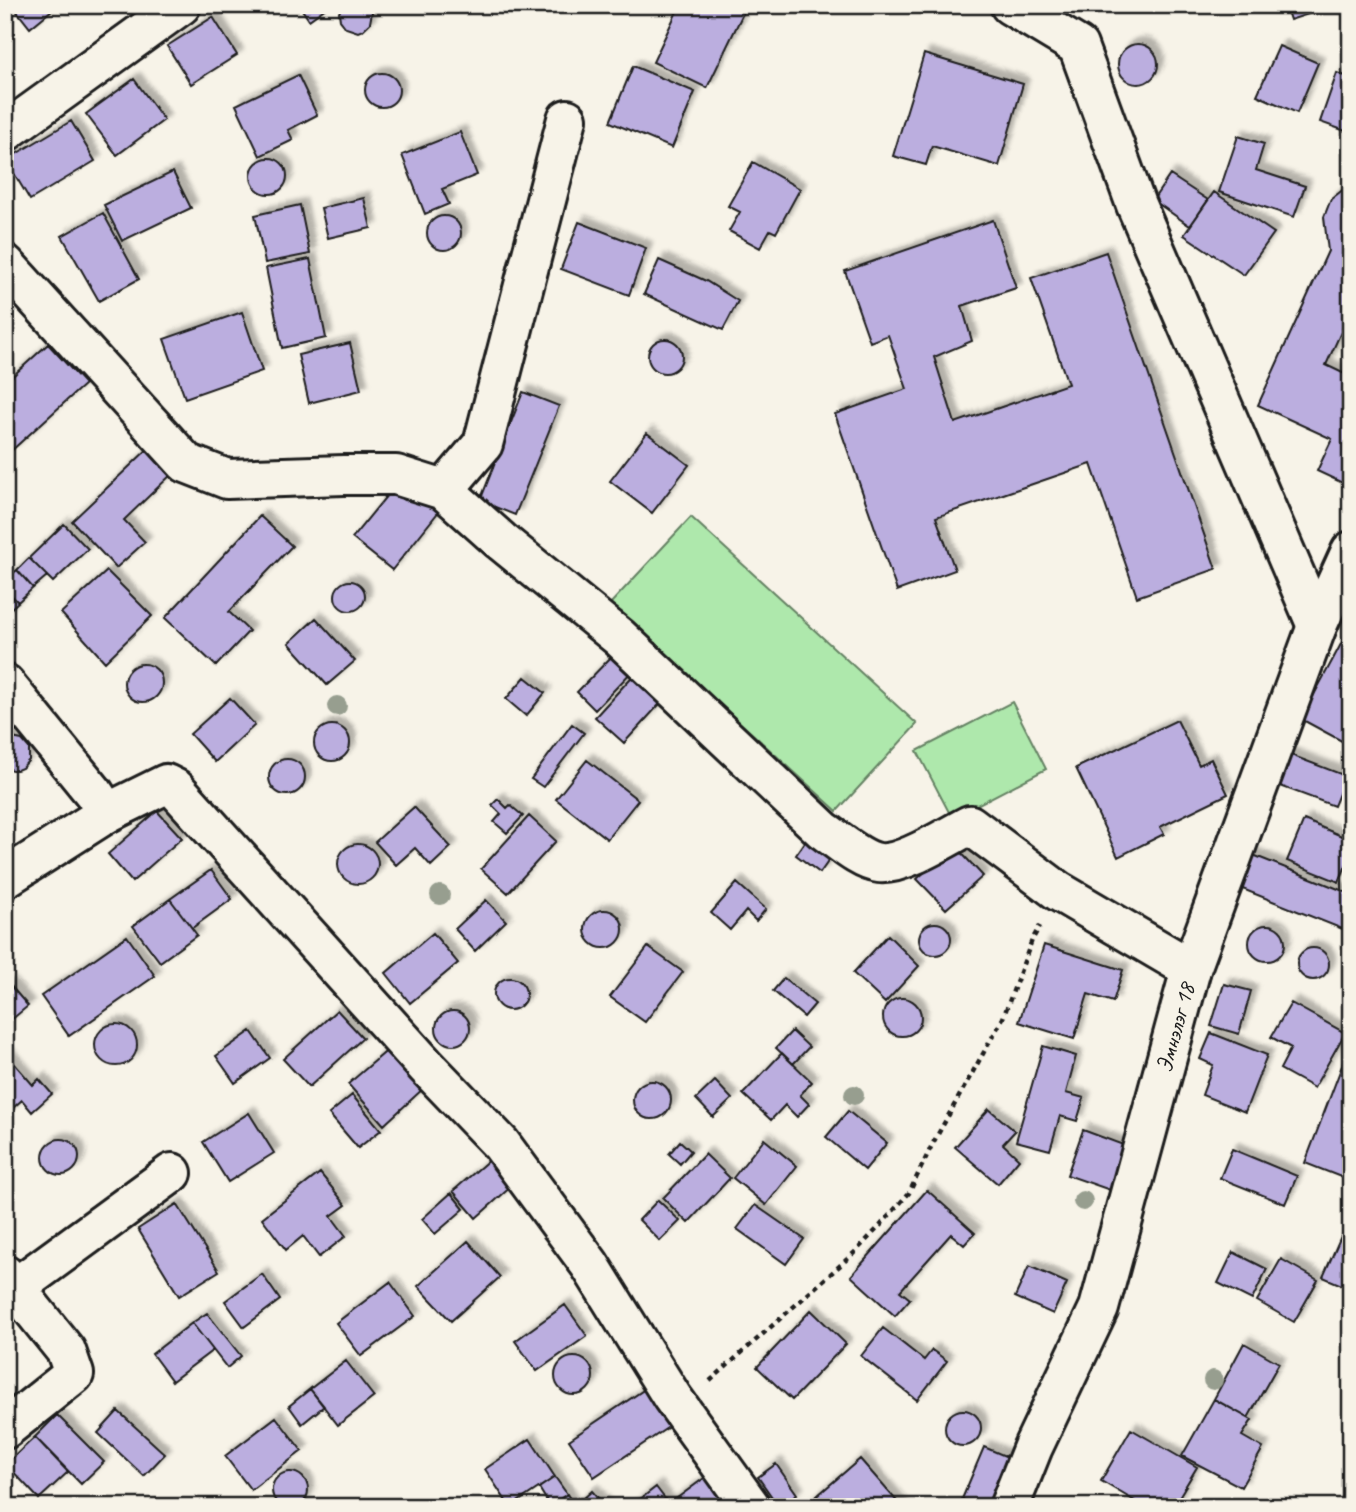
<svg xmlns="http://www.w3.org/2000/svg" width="1356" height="1512" viewBox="0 0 1356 1512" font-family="Caveat,sans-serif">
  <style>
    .green { fill: #aee8ac; stroke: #658264; stroke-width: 2 }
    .building { fill: #bbaedf; stroke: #1c1c1c; stroke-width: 2; filter: url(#shadow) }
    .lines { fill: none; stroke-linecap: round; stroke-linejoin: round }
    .minor-casing { stroke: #1c1c1c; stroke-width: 44 }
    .path { stroke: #1c1c1c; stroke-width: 4.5; stroke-dasharray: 5 5; stroke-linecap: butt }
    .minor { stroke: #f7f3e8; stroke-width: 38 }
    .tree { fill: #979e8f }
    .labels { text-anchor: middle; stroke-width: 5; stroke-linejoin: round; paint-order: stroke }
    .street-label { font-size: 24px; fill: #1c1c1c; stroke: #f7f3e8 }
  </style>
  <defs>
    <filter id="shadow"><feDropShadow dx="6" dy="-6" stdDeviation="2" flood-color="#0004"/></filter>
  </defs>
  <rect width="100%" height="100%" fill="#f7f3e8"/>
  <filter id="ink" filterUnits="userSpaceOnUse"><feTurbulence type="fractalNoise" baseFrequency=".0143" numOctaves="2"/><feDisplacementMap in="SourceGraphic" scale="14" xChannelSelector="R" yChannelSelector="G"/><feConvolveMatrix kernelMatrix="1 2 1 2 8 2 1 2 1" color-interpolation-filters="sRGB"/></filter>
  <g filter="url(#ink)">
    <path class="green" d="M691 517 917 724 837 811 610 604Z
      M1012 702 1046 769 952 818 917 751Z"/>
    <path class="building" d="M12 5H58L30 28Z
      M299 5H330L309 20Z
      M342 5H370L372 12 370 23 363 30 358 32 346 28 340 20 339 13Z
      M680 5H747L707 88 653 62Z
      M1285 5H1336L1290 20Z
      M213 17 237 55 191 84 167 46Z
      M1118 64a20 20 0 1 1 40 0a20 20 0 1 1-40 0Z
      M1279 46 1318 63 1297 113 1257 95Z
      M924 54 1023 84 999 166 932 146 926 165 893 156Z
      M633 66 695 92 672 148 610 122Z
      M1337 73 1351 78V133L1320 122Z
      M365 90a17 17 0 1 1 34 0a17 17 0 1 1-34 0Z
      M298 75 317 115 288 130 293 140 260 156 236 105Z
      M134 79 164 120 117 155 86 114Z
      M71 121 95 161 30 200 6 160Z
      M460 132 477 175 442 189 449 204 425 214 402 155Z
      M1238 136 1264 144 1256 170 1305 186 1294 217 1219 192Z
      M251 176a18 18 0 1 1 36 0a18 18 0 1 1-36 0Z
      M753 162 800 189 776 233 770 230 760 248 729 231 740 212 728 206Z
      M173 172 191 208 122 241 104 205Z
      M1170 175 1208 200 1190 226 1153 200Z
      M1351 187V323L1346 321 1326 365 1351 377V487L1317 471 1332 439 1258 405 1328 251 1324 217 1331 199 1344 189Z
      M1214 192 1274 233 1244 275 1184 235Z
      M364 198 371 228 328 238 321 208Z
      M300 205 310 254 265 263 255 215Z
      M103 213 139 279 99 301 62 236Z
      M427 233a17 17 0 1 1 34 0a17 17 0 1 1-34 0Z
      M993 220 1016 288 962 306 972 341 934 357 955 423 1068 384 1031 278 1106 252 1216 569 1137 597 1091 464 936 517 955 570 897 591 835 414 907 389 888 335 870 342 845 271Z
      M579 222 646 248 629 295 561 269Z
      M310 259 326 338 282 348 266 268Z
      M659 260 706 281 738 301 723 330 644 294Z
      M242 312 262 371 185 398 164 339Z
      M648 356a17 17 0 1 1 34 0a17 17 0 1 1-34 0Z
      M350 343 361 390 309 403 298 355Z
      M48 344 85 384 11 451 5 445V383Z
      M523 392 559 406 515 515 480 501Z
      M647 433 689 465 652 513 610 481Z
      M150 447 174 472 124 520 145 542 116 568 72 521Z
      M392 489 405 500 414 489 440 510 392 570 352 538Z
      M260 516 292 546 229 612 249 631 216 666 165 618Z
      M64 524 88 549 53 582 29 558Z
      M29 558 47 576 33 588 17 570Z
      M17 570 33 588 18 602 5 589V580Z
      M107 571 152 616 105 662 61 613Z
      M335 596a15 15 0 1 1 30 0a15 15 0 1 1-30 0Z
      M5 589 18 602 5 614Z
      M316 618 355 661 327 685 289 643Z
      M1348 631 1351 633V746L1301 719Z
      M618 650 636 667 595 710 577 692Z
      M124 683a19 19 0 1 1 38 0a19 19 0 1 1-38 0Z
      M640 668 669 694 624 743 595 717Z
      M525 677 545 693 526 716 506 699Z
      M230 698 255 725 215 762 190 734Z
      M1177 720 1199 765 1211 759 1228 794 1160 827 1164 834 1118 857 1076 768Z
      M572 724 584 733 543 787 531 779Z
      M314 743a18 18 0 1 1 36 0a18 18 0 1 1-36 0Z
      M12 738 22 740 29 748V760L22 768 17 770H12L5 767V741Z
      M1283 752 1346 776 1334 806 1272 783Z
      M269 777a18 18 0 1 1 36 0a18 18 0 1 1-36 0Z
      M587 760 638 800 607 839 556 799Z
      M498 799 507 808 510 805 523 816 507 833 494 822 501 814 492 805Z
      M414 807 451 847 431 866 415 848 396 865 375 842Z
      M157 811 182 838 132 882 108 854Z
      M529 816 556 841 508 893 481 869Z
      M1304 820 1351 840V854L1339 882 1287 861Z
      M810 835 834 853 820 873 796 855Z
      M338 864a20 20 0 1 1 40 0a20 20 0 1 1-40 0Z
      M954 845 983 876 946 909 917 879Z
      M1243 851 1351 894V916L1345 930 1230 884Z
      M211 870 232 899 192 928 170 899Z
      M737 883 766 909 756 921 746 911 730 930 711 913Z
      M170 899 197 935 160 962 133 926Z
      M486 900 506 921 475 951 455 929Z
      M585 929a19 19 0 1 1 38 0a19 19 0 1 1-38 0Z
      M919 939a16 16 0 1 1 32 0a16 16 0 1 1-32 0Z
      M1249 943a18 18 0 1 1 36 0a18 18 0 1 1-36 0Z
      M433 933 458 963 410 1003 386 973Z
      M888 935 919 966 885 1003 853 973Z
      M127 936 155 976 69 1036 41 996Z
      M1044 945 1123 970 1113 1002 1088 994 1074 1039 1019 1022Z
      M648 947 683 972 645 1022 610 997Z
      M1297 964a16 16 0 1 1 32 0a16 16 0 1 1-32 0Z
      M494 994a16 16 0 1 1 32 0a16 16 0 1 1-32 0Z
      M784 978 815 1004 804 1017 773 991Z
      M9 984 28 1006 5 1025V987Z
      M1224 984 1251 991 1239 1034 1211 1026Z
      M883 1017a19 19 0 1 1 38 0a19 19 0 1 1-38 0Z
      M1291 1003 1345 1033 1314 1088 1280 1069 1291 1048 1271 1037Z
      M337 1010 363 1038 309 1087 283 1059Z
      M436 1028a17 17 0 1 1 34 0a17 17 0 1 1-34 0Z
      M95 1045a21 21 0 1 1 42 0a21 21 0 1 1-42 0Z
      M251 1031 270 1058 235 1083 216 1056Z
      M792 1031 809 1047 793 1064 776 1048Z
      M1211 1033 1267 1055 1245 1112 1202 1095 1213 1065 1200 1059Z
      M1351 1042V1137L1346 1151 1351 1153V1181L1305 1163Z
      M1043 1046 1076 1056 1066 1093 1084 1098 1077 1121 1060 1116 1050 1150 1016 1141Z
      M390 1048 425 1087 384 1125 348 1084Z
      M782 1053 812 1082 800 1095 809 1104 797 1117 785 1105 771 1120 743 1094Z
      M6 1054 33 1085 39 1079 52 1094 32 1112 22 1100 5 1115Z
      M633 1100a19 19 0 1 1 38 0a19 19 0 1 1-38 0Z
      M715 1081 732 1099 713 1117 696 1099Z
      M352 1095 381 1130 358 1148 329 1114Z
      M989 1109 1015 1131 1003 1144 1019 1159 998 1184 955 1147Z
      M848 1111 887 1143 865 1170 826 1137Z
      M249 1113 274 1153 228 1182 203 1142Z
      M1083 1130 1126 1146 1110 1190 1067 1175Z
      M764 1139 797 1166 766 1205 733 1178Z
      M43 1157a18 18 0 1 1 36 0a18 18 0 1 1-36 0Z
      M680 1141 691 1151 680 1164 669 1154Z
      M1232 1149 1297 1176 1285 1204 1220 1178Z
      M705 1154 730 1178 688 1223 663 1198Z
      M490 1159 513 1185 476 1218 453 1191Z
      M320 1173 346 1205 331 1216 346 1236 319 1257 303 1236 286 1250 262 1218Z
      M927 1190 975 1233 964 1245 951 1234 900 1291 910 1299 895 1316 851 1276Z
      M451 1193 464 1209 435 1234 422 1219Z
      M658 1200 680 1221 660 1241 639 1220Z
      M177 1204 219 1271 179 1296 138 1229Z
      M755 1205 804 1239 786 1264 737 1229Z
      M1341 1236 1351 1240V1289L1323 1277Z
      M468 1241 500 1277 451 1321 418 1286Z
      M1233 1252 1267 1269 1252 1300 1218 1283Z
      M1281 1259 1318 1280 1294 1322 1257 1301Z
      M1029 1266 1067 1283 1053 1314 1015 1297Z
      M262 1274 280 1300 244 1327 225 1301Z
      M390 1282 415 1316 361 1356 336 1323Z
      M565 1305 587 1336 537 1371 515 1341Z
      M811 1310 846 1344 792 1400 757 1367Z
      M207 1313 241 1356 227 1368 192 1323Z
      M192 1323 213 1350 172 1381 152 1354Z
      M883 1328 924 1360 932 1350 947 1361 917 1400 861 1356Z
      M1244 1343 1279 1363 1248 1418 1214 1399Z
      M555 1376a19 19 0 1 1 38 0a19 19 0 1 1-38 0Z
      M346 1361 374 1397 338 1425 310 1389Z
      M651 1385 676 1422 594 1477 569 1440Z
      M310 1389 324 1406 302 1424 289 1406Z
      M1214 1399 1252 1420 1242 1436 1263 1448 1241 1487 1182 1456Z
      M945 1428a18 18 0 1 1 36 0a18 18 0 1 1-36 0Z
      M118 1411 165 1454 144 1476 98 1433Z
      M57 1415 104 1462 81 1484 35 1437Z
      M276 1417 302 1451 251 1490 225 1456Z
      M1131 1429 1197 1467 1173 1507H1145L1101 1481Z
      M35 1437 68 1472 39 1499 6 1464Z
      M530 1439 555 1477 510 1507 485 1469Z
      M984 1447 1010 1458 991 1507H982L962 1499Z
      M860 1459 902 1507H804Z
      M776 1464 797 1494 779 1507 758 1477Z
      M272 1490a18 18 0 1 1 36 0a18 18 0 1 1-36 0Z
      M711 1473 731 1507H665Z
      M555 1477 567 1494 550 1506 539 1488Z
      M656 1487 669 1504 665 1507H630Z
      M592 1491 606 1507H578L576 1505Z
      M567 1494 575 1507H549L550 1506Z"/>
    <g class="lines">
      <g class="minor-casing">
        <g id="minor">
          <path d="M1010 5 1078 46 1136 205 1317 626"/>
          <path d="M5 132 181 5"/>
          <path d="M5 264 186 463 227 479 344 475H396L444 490 501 541 619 637 823 830C838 840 861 861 879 863 903 866 948 836 970 825L1058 891 1191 969"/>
          <path d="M444 490 483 444 567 119"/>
          <path d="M5 684 94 793 107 813 5 878"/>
          <path d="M107 813 166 784 176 789 426 1066 501 1144 590 1265 672 1397 751 1507"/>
          <path d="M5 1275 66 1351 74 1374 5 1429"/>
          <path d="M15 1288 172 1173"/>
          <path id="s1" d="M1009 1507 1033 1447 1099 1308 1191 969 1317 626 1351 551"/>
        </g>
      </g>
      <path class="path" d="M710 1381 854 1253 880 1226 909 1193 933 1143 1003 1018 1032 940 1040 926"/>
      <use href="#minor" class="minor"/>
    </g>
    <g class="tree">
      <circle cx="337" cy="706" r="10"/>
      <circle cx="440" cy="895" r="10"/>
      <circle cx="854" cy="1095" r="10"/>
      <circle cx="1083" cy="1201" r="10"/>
      <circle cx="1213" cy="1380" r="10"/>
    </g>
  </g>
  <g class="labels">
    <g class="street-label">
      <text dy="8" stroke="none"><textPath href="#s1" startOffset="509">Эмнэлэг 18</textPath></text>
    </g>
  </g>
  <rect width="1356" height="1512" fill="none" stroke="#f7f3e8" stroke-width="28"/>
  <rect x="14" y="14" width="1328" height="1484" fill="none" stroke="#1c1c1c" stroke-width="2.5" filter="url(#ink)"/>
</svg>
